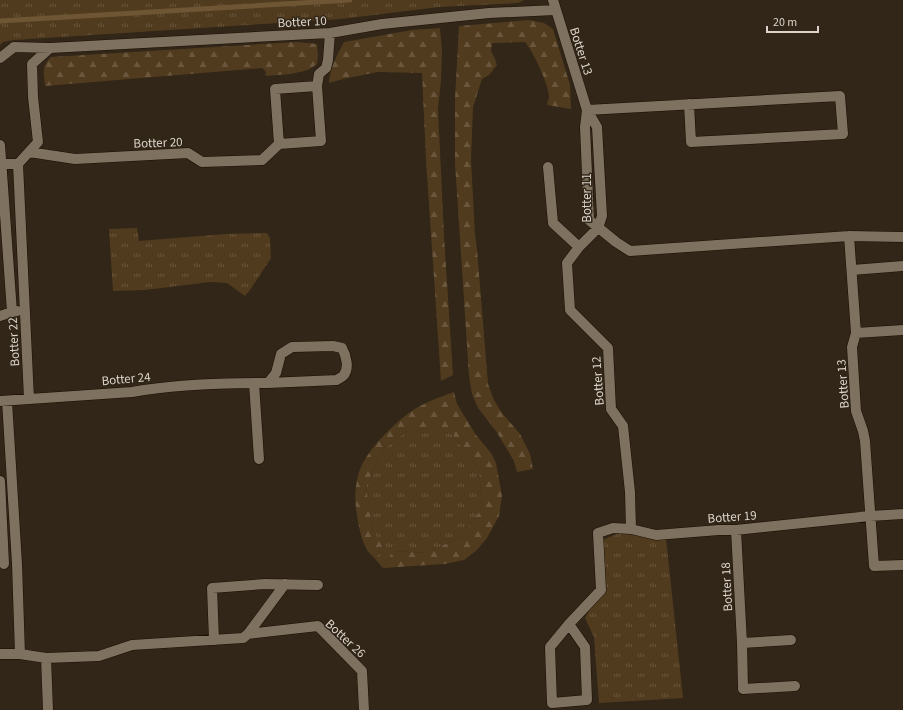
<svg xmlns="http://www.w3.org/2000/svg" width="903" height="710" viewBox="0 0 903 710" font-family="'Source Sans 3',sans-serif">
  <style>
    .grass { fill: url(#grass-tufts) }
    .forest { fill: url(#forest-firs) }
    .lines { fill: none; stroke-linecap: round; stroke-linejoin: round }
    .stream { stroke: #6e5533; stroke-width: 5 }
    .minor-casing { stroke: #190f03; stroke-width: 11 }
    .minor { stroke: #7e7160; stroke-width: 10 }
    .labels { text-anchor: middle; stroke-width: 3; stroke-linejoin: round; paint-order: stroke }
    .street-label { font-size: 13px; fill: #dcd4cb; stroke: #312617 }
  </style>
  <defs>
    <pattern id="grass-tufts" width="24" height="20" patternUnits="userSpaceOnUse"><rect width="24" height="20" fill="#513b1e"/><path d="M3 7l-1-3M5 7V3M7 7l1-3M15 17l-1-3M17 17v-4M19 17l1-3" fill="none" stroke="#69563d"/></pattern>
    <pattern id="forest-firs" width="22" height="20" patternUnits="userSpaceOnUse"><rect width="22" height="20" fill="#513b1e"/><path d="M5 1l3.5 6h-7zM16 11l3.5 6h-7z" fill="#69563d"/></pattern>
  </defs>
  <rect width="100%" height="100%" fill="#312617"/>
  <path class="grass" d="M0 0H524L518 3 439 7 341 19 14 40 3 42 0 45Z
    M137 228 139 241 225 234 267 233 270 238 271 258 250 290 245 296 227 283 210 282 145 290 113 291 109 229Z
    M435 429 452 434 479 469 482 508 462 536 427 553 393 551 383 568 375 559 383 545 373 533 366 486 383 449 407 431Z
    M633 533 666 538 683 698 599 703 594 637 585 618 604 583 600 541 617 534Z"/>
  <path class="forest" d="M529 20 544 23 553 29 570 85 571 109 547 105C547 103 548 101 549 98 550 87 533 51 525 42L492 43 491 51 495 59 497 65 489 75 482 79 473 107 471 160 475 235 477 249 488 384 494 400 502 413 520 434 530 454 533 469 517 472 514 461 496 431 478 408 472 394 469 376 455 163V98L459 26Z
    M440 28 442 51 441 80 438 109 444 236 453 375 441 381 426 160 422 73 378 72 343 79 329 83C330 68 337 55 344 42L412 30Z
    M297 42 317 44 318 55 317 64 308 70 291 74 265 76 266 72 262 68 45 86C44 73 41 67 51 57Z
    M454 392 457 404 476 435 491 453 496 463 502 496 499 516 487 538 477 550 464 560 445 564 383 568 393 551 427 553 462 536 482 508 479 469 452 434 435 430 407 431 383 449 366 486 373 532 383 545 375 559C373 556 369 553 367 550 361 539 359 527 357 515 354 501 355 480 361 467 370 446 401 416 420 406 431 400 443 396 454 392Z"/>
  <g class="lines">
    <path class="stream" d="M0 21 350 0"/>
    <g class="minor-casing">
      <path id="minor" d="M553 0 587 110 597 127 602 216 598 228 579 247 567 263 570 310 608 348 611 409 623 426 630 492 631 529
        M0 58 14 47 50 48 330 33 382 24 489 13 555 10
        M587 110 840 96 843 134 691 142 689 104
        M587 110 585 127 589 220 616 242 630 251 849 236 903 237
        M279 144 275 89 317 86
        M0 145 12 312
        M29 152 75 159 188 153 202 162 262 160 279 144 321 141 317 86 319 74 326 68 328 60 330 33
        M2 164H18L38 142 33 97 32 64 50 48
        M18 164 29 399
        M548 167 553 223 579 247
        M849 236 856 333 852 347 856 411 863 431 865 441 874 566 903 565
        M852 270 903 266
        M0 316 12 312 17 311
        M856 333 903 330
        M333 346 342 348C346 355 350 369 343 376 341 378 339 378 337 380L268 383 276 373 281 354 292 347Z
        M254 383 259 459
        M0 401 132 392C177 384 223 383 268 383
        M7 401 17 564 20 654
        M0 481 4 564
        M736 530 742 643 743 689 795 686
        M569 624 550 647 552 703 587 700 585 647 569 624 601 590 598 533 613 528 631 529 656 535 719 530H736L870 516 903 514
        M248 634 285 584
        M214 640 212 588 265 584 318 585
        M742 643 791 640
        M0 654H20L46 658 48 710
        M46 658 99 656 132 645 243 638 248 634 318 626 362 671 364 710"/>
    </g>
    <use href="#minor" class="minor"/>
  </g>
  <g class="labels">
    <g class="street-label">
      <text transform="translate(302 21) rotate(-3)" y="5">Botter 10</text>
      <text transform="translate(582 51) rotate(72)" y="5">Botter 13</text>
      <text transform="translate(158 142) rotate(-2)" y="5">Botter 20</text>
      <text transform="translate(586 198) rotate(-90)" y="5">Botter 11</text>
      <text transform="translate(13 342) rotate(-93)" y="5">Botter 22</text>
      <text transform="translate(126 378) rotate(-5)" y="5">Botter 24</text>
      <text transform="translate(597 381) rotate(-94)" y="5">Botter 12</text>
      <text transform="translate(842 384) rotate(-94)" y="5">Botter 13</text>
      <text transform="translate(732 516) rotate(-4)" y="5">Botter 19</text>
      <text transform="translate(726 587) rotate(-93)" y="5">Botter 18</text>
      <text transform="translate(346 638) rotate(43)" y="5">Botter 26</text>
    </g>
  </g>
  <path d="M767 26v6h51v-6" fill="none" stroke="#dcd4cb" stroke-width="2"/>
  <text x="773" y="26" font-size="12" fill="#dcd4cb" stroke="#312617" stroke-width="3" paint-order="stroke">20 m</text>
</svg>
